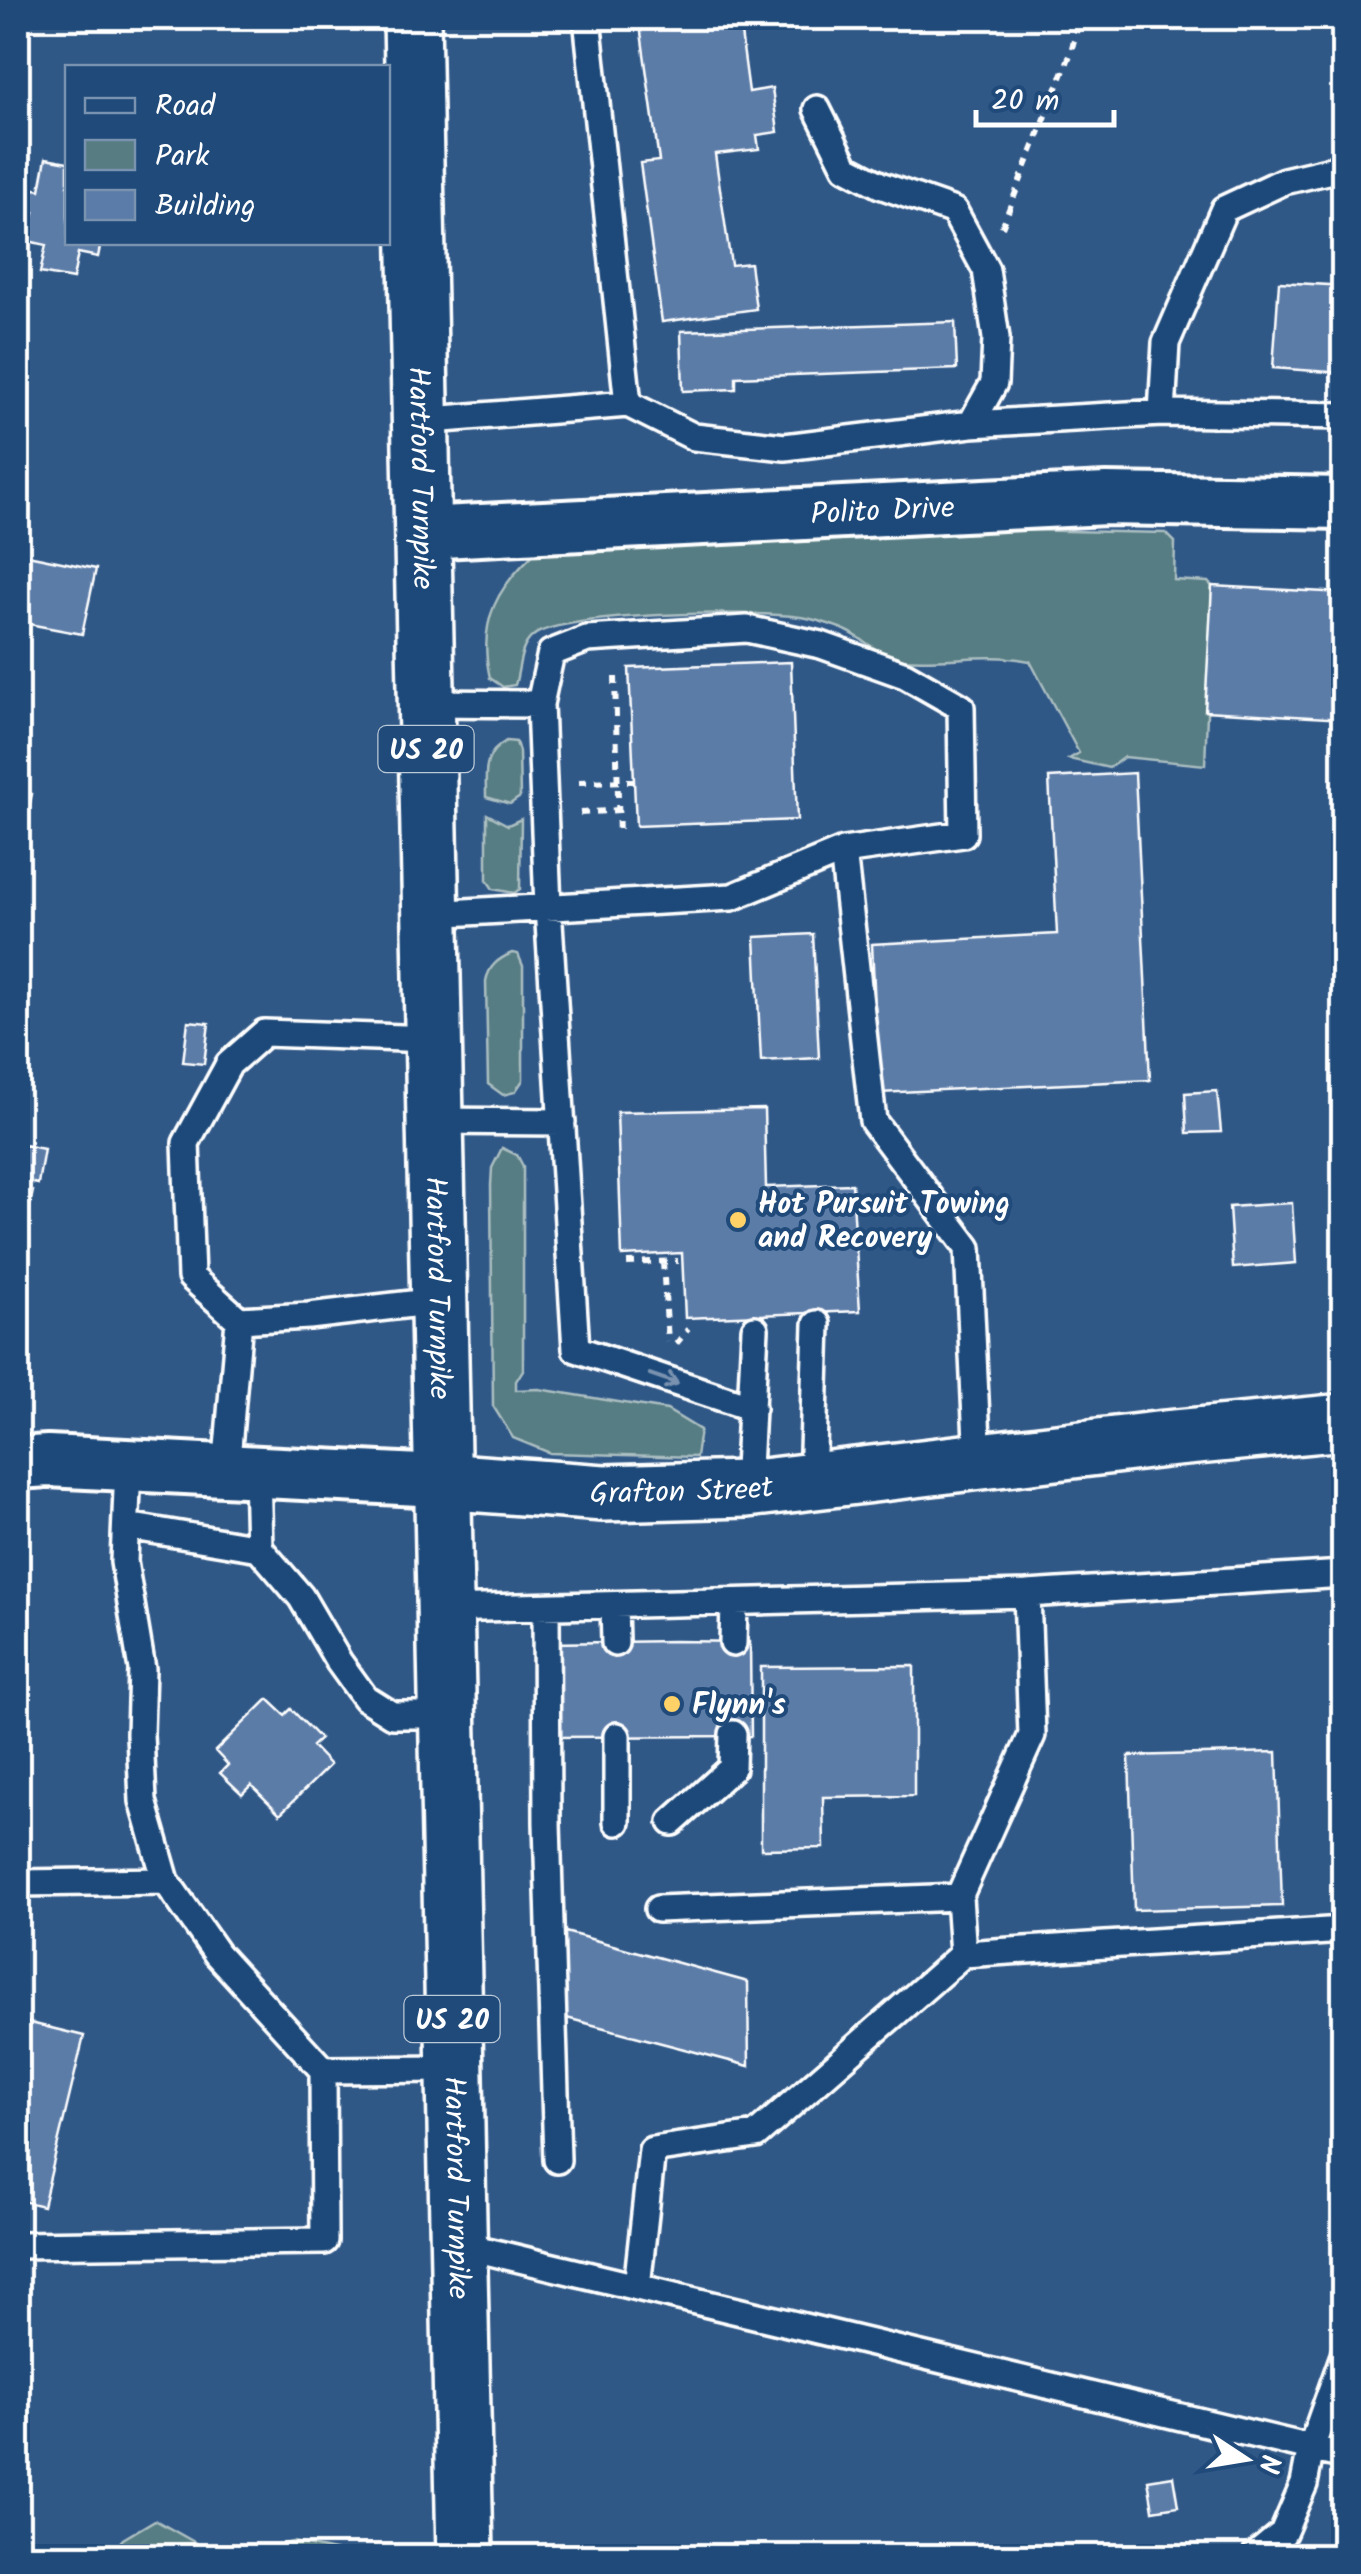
<svg xmlns="http://www.w3.org/2000/svg" width="1361" height="2574" viewBox="0 0 1361 2574" font-family="Kalam,sans-serif">
  <style>
    .green { fill: #577d83; stroke: #abbec1; stroke-width: 2.5 }
    .building { fill: #5b7ca8; stroke: #fff; stroke-width: 2.5 }
    .lines { fill: none; stroke-linecap: round; stroke-linejoin: round }
    .lane-casing { stroke: #fff; stroke-width: 32 }
    .street-casing { stroke: #fff; stroke-width: 58 }
    .secondary-casing { stroke: #fff; stroke-width: 62 }
    .primary-casing { stroke: #fff; stroke-width: 62 }
    .path { stroke: #fff; stroke-width: 6; stroke-dasharray: 8 8; stroke-linecap: butt }
    .lane { stroke: #1f4a7a; stroke-width: 25 }
    .street { stroke: #1f4a7a; stroke-width: 50 }
    .secondary { stroke: #1f4a7a; stroke-width: 55 }
    .primary { stroke: #1f4a7a; stroke-width: 55 }
    .oneway { stroke: #7992af }
    .poi-dot { fill: #ffd166; stroke: #1f4a7a; stroke-width: 4 }
    .labels { text-anchor: middle; stroke-width: 8; stroke-linejoin: round; paint-order: stroke }
    .shield { fill: #1f4a7a; stroke: #bcc9d7; stroke-width: 2.5 }
    .shield-label { font-size: 28px; font-weight: bold; fill: #fff }
    .street-label { font-size: 30px; fill: #fff; stroke: #1f4a7a }
    .poi-label { font-size: 30px; font-weight: bold; fill: #fff; stroke: #1f4a7a; text-anchor: start }
  </style>
  <rect width="100%" height="100%" fill="#305887"/>
  <filter id="ink" filterUnits="userSpaceOnUse"><feTurbulence type="fractalNoise" baseFrequency=".01" numOctaves="2"/><feDisplacementMap in="SourceGraphic" scale="20" xChannelSelector="R" yChannelSelector="G"/><feConvolveMatrix kernelMatrix="1 2 1 2 8 2 1 2 1" color-interpolation-filters="sRGB"/></filter>
  <g filter="url(#ink)">
    <path class="green" d="M911 528 1166 533 1175 542 1174 580 1208 582 1212 586 1205 765 1124 757 1109 768 1069 759 1079 753 1030 661C983 652 946 663 901 659 883 658 864 639 847 631 836 626 823 622 811 619 772 609 560 612 533 636 519 647 520 669 515 685L503 687 490 678C477 620 498 586 539 549Z
      M506 741 516 742 519 752 520 797 510 804 486 797C486 772 482 755 506 741Z
      M487 814 508 825 521 819 520 889 514 893 493 889 487 880Z
      M512 953 518 954 523 966V1080L515 1092 503 1095 488 1084 486 981C489 966 498 959 512 953Z
      M502 1148 517 1155 523 1166V1370L516 1381V1390L539 1389 667 1410 700 1430 696 1457 550 1453 513 1438 493 1406 491 1185 492 1168Z
      M155 2520 219 2556H108L123 2539Z
      M292 2542 353 2555 354 2556H237Z"/>
    <path class="building" d="M639 18H739L749 92 772 88 778 132 757 135 759 149 715 154 731 265 750 263 756 309 662 322 640 163 659 161Z
      M46 158 68 162V242H101L98 257 78 253 73 279 40 273 46 245 28 241 34 212 25 211 29 188 40 190Z
      M1279 282 1344 286V373L1273 368Z
      M955 322 957 369 736 377V389L683 391 681 331Z
      M18 553 96 569 82 634 18 622Z
      M1212 586 1344 593V719L1205 711Z
      M791 662 797 820 636 826 629 668Z
      M1135 773 1150 1080 879 1093 872 944 1057 934 1049 778Z
      M18 791 32 794 22 839 18 838Z
      M813 934 819 1058 761 1061 755 937Z
      M188 1021 209 1023 204 1064 183 1062Z
      M1217 1091 1221 1132 1187 1133 1185 1093Z
      M764 1109 766 1187 852 1184 860 1311 685 1318 682 1253 622 1256 617 1112Z
      M24 1145 44 1149 38 1184 18 1180Z
      M18 1188 33 1191 26 1224 18 1222Z
      M1292 1203 1296 1263 1233 1268 1229 1207Z
      M674 1641 750 1642 751 1736 551 1737V1643Z
      M914 1666V1796L823 1797 824 1848 761 1849V1667Z
      M268 1699 285 1715 291 1709 320 1739 312 1746 330 1765 280 1814 251 1785 242 1794 220 1773 228 1765 215 1751Z
      M1277 1752 1282 1906 1134 1910 1129 1756Z
      M558 1930 748 1982 749 2066 559 2016Z
      M18 2020 84 2036 43 2206 18 2200Z
      M1173 2476 1178 2506 1153 2510 1148 2480Z"/>
    <g class="lines">
      <g class="lane-casing">
        <path id="lane" d="M628 404 694 437 785 447 971 424 994 383 996 338 986 270 954 211 880 185 846 167 817 109
          M1162 413 1166 343 1224 209 1284 181 1344 167
          M419 421 628 404 587 18
          M971 424 1162 413 1344 416
          M425 703 540 704 548 907 576 1349 752 1408
          M540 704 551 653 587 639 747 629 821 645 905 675 961 707 963 834 843 851
          M430 914 732 897 843 851 873 1121 968 1248 978 1462
          M433 1121 562 1122
          M239 1320 191 1277 186 1143 229 1064 264 1033 431 1039
          M226 1471 239 1320 309 1316 437 1301
          M257 1472 259 1548
          M812 1482 817 1324
          M747 1489 755 1329
          M127 1526 259 1548 301 1597 339 1662 365 1698 392 1715H445
          M614 1605 615 1643
          M546 1607 547 1823 557 2160
          M443 1609 1027 1594
          M733 1643 734 1603
          M617 1822V1736
          M672 1822 732 1768 733 1734
          M18 1883 166 1881
          M658 1909 959 1897
          M963 1954 959 1897 1032 1735 1027 1594 1344 1574
          M323 2070 453 2069
          M457 2244 1344 2456
          M18 2245 324 2241 323 2070 217 1954 166 1881 143 1801 140 1734 142 1669 124 1562 128 1466
          M637 2287 652 2150 756 2135 963 1954 1344 1930
          M1255 2556 1283 2533 1304 2484 1311 2448 1344 2355"/>
      </g>
      <g class="street-casing">
        <g id="street">
          <path id="s1" d="M421 533 1106 499 1344 503"/>
          <path d="M18 1463 48 1461 440 1481"/>
        </g>
      </g>
      <g class="secondary-casing">
        <g id="secondary">
          <path id="s2" d="M440 1481 604 1493 747 1489 1165 1439 1344 1422"/>
        </g>
      </g>
      <g class="primary-casing">
        <g id="primary">
          <path id="s3" d="M412 18 465 2556"/>
        </g>
      </g>
      <path class="path" d="M1002 227 1070 55 1080 18
        M615 677 619 837
        M579 782 633 781
        M580 813 619 810
        M663 1262 668 1342
        M627 1263 678 1261
        M676 1344 688 1329"/>
      <use href="#lane" class="lane"/>
      <use href="#street" class="street"/>
      <use href="#secondary" class="secondary"/>
      <use href="#primary" class="primary"/>
    </g>
    <defs><path id="oneway-shaft" d="M-6 0H5M1.5-3L5.5 0L1.5 3" fill="none" stroke-width="1.6" stroke-linecap="round" stroke-linejoin="round" transform="scale(2.5)"/></defs>
    <use class="oneway" href="#oneway-shaft" transform="translate(664 1379) rotate(19)"/>
  </g>
  <g class="poi-dot">
    <circle cx="738" cy="1220" r="10"/>
    <circle cx="672" cy="1704" r="10"/>
  </g>
  <g class="labels">
    <g class="shield">
      <rect x="378.5" y="726" width="95" height="46" rx="8"/>
      <rect x="404.5" y="1996" width="95" height="46" rx="8"/>
    </g>
    <g class="shield-label">
      <text x="426" y="759">US 20</text>
      <text x="452" y="2029">US 20</text>
    </g>
    <g class="street-label">
      <text dy="10" stroke="none"><textPath href="#s3" startOffset="460">Hartford Turnpike</textPath></text>
      <text dy="10" stroke="none"><textPath href="#s1" startOffset="462">Polito Drive</textPath></text>
      <text dy="10" stroke="none"><textPath href="#s3" startOffset="1270">Hartford Turnpike</textPath></text>
      <text dy="10" stroke="none"><textPath href="#s2" startOffset="242">Grafton Street</textPath></text>
      <text dy="10" stroke="none"><textPath href="#s3" startOffset="2170">Hartford Turnpike</textPath></text>
    </g>
    <g class="poi-label">
      <text x="758" y="1213">Hot Pursuit Towing<tspan x="758" dy="34">and Recovery</tspan></text>
      <text x="692" y="1714">Flynn's</text>
    </g>
  </g>
  <rect width="1361" height="2574" fill="none" stroke="#1f4a7a" stroke-width="60"/>
  <rect x="30" y="30" width="1301" height="2514" fill="none" stroke="#fff" stroke-width="4" filter="url(#ink)"/>
  <rect x="65" y="65" width="325" height="180" fill="#1f4a7a" stroke="#7992af" stroke-width="2.5"/>
  <rect x="85" y="98" width="50" height="15" fill="#1f4a7a" stroke="#7992af" stroke-width="2.5"/>
  <text x="155" y="115" font-size="30" fill="#ffffff">Road</text>
  <rect x="85" y="140" width="50" height="30" fill="#577d83" stroke="#7992af" stroke-width="2.5"/>
  <text x="155" y="165" font-size="30" fill="#ffffff">Park</text>
  <rect x="85" y="190" width="50" height="30" fill="#5b7ca8" stroke="#7992af" stroke-width="2.5"/>
  <text x="155" y="215" font-size="30" fill="#ffffff">Building</text>
  <g transform="translate(1246 2459) rotate(102)" stroke="#1f4a7a" stroke-width="8" paint-order="stroke">
  <path d="M0-8L18 38L0 25L-18 38Z" fill="#ffffff"/>
  <text y="-15" font-size="28" font-weight="bold" text-anchor="middle" fill="#ffffff">N</text>
  </g>
  <path d="M976 110v15h138v-15" fill="none" stroke="#ffffff" stroke-width="5"/>
  <text x="991" y="110" font-size="30" fill="#ffffff" stroke="#1f4a7a" stroke-width="8" paint-order="stroke">20 m</text>
</svg>
